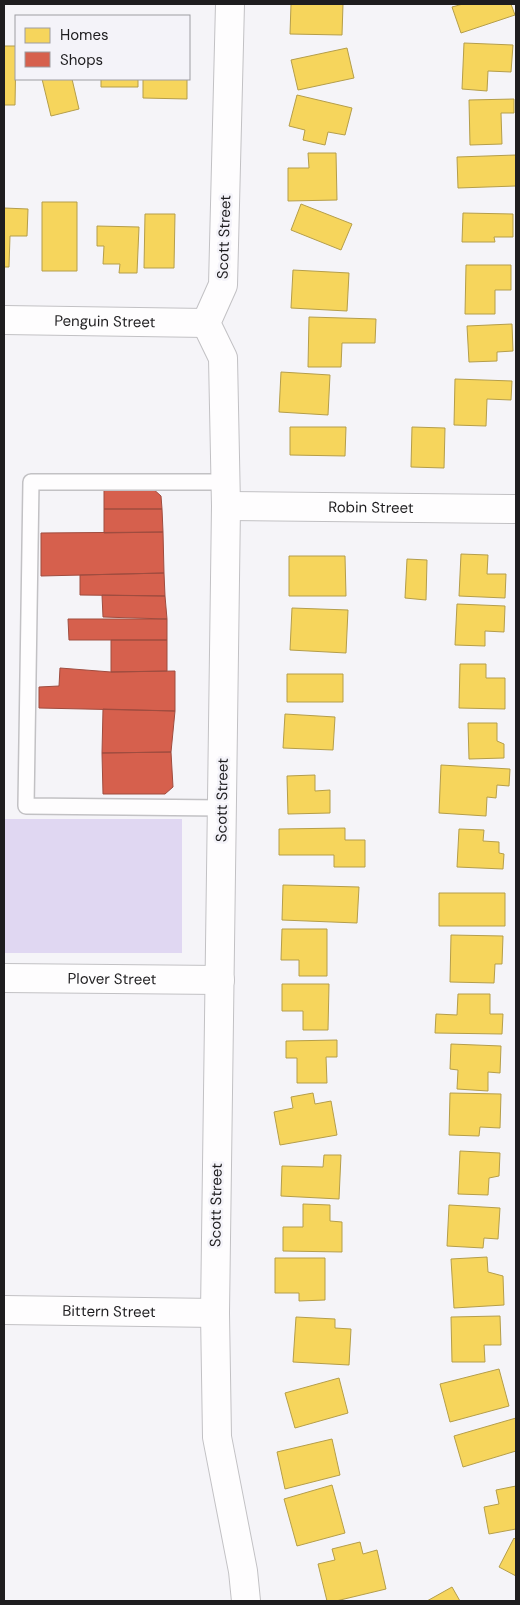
<svg xmlns="http://www.w3.org/2000/svg" width="520" height="1605" viewBox="0 0 520 1605" font-family="'DM Sans',sans-serif">
  <style>
    .green { fill: #e0d7f2 }
    .homes { fill: #f6d55c; stroke: #b59e4a }
    .shops { fill: #d6604d; stroke: #9f4c3f }
    .lines { fill: none; stroke-linecap: round; stroke-linejoin: round }
    .service-casing { stroke: #c2c1c4; stroke-width: 18 }
    .minor-casing { stroke: #c2c1c4; stroke-width: 30 }
    .service { stroke: #fefdfe; stroke-width: 15 }
    .minor { stroke: #fefdfe; stroke-width: 28 }
    .labels { text-anchor: middle; stroke-width: 5; stroke-linejoin: round; paint-order: stroke }
    .street-label { font-size: 15px; fill: #1e1d1f; stroke: #f4f3f9 }
  </style>
  <rect width="100%" height="100%" fill="#f5f4f8"/>
  <path class="green" d="M4 819H182V953H4Z"/>
  <path class="homes" d="M291 4H343L342 35 290 34Z
    M463 4H511L515 15 461 33 452 7Z
    M464 43 513 45 511 72 488 71 487 91 462 89Z
    M4 46H16L15 105H4Z
    M347 48 354 78 298 90 291 60Z
    M42 79H72L79 109 51 116Z
    M101 79H138V87H101Z
    M143 79H187V99L143 98Z
    M297 95 352 108 345 135 328 132 325 145 303 140 305 130 289 126Z
    M514 99V113H501L502 144 470 145 469 100Z
    M308 153H336L337 200 288 201V168H309Z
    M516 155V186L458 188 457 157Z
    M42 202H77V271H42Z
    M301 204 352 224 341 250 291 230Z
    M4 208 28 209 27 236H10L9 267H4Z
    M463 213 513 214V237H494L495 242H462Z
    M145 214H175L174 268H144Z
    M97 226 139 227 137 273H119L120 264H103L104 246H97Z
    M466 265H511V290H495V314H465Z
    M293 270 349 273 347 311 291 308Z
    M309 317 376 319 375 343H342L341 367H308Z
    M512 324 513 351 497 352V361L469 362 467 326Z
    M281 372 330 375 328 415 279 412Z
    M455 379 512 381 511 400 487 399 486 426 454 425Z
    M290 427H346L345 456 290 455Z
    M412 427 445 428 444 468 411 467Z
    M461 554 488 555 487 574H506L505 598 459 596Z
    M289 556H345L346 596H289Z
    M407 559 427 560 426 600 405 598Z
    M457 604 505 606 504 632 485 631V646L455 645Z
    M292 608 348 610 346 653 290 650Z
    M460 664H486V678H505V709L459 708Z
    M287 674H343V702H287Z
    M285 714 335 717 333 750 283 748Z
    M468 723H497V741L504 744V758L469 759Z
    M441 765 510 769 509 786 497 785 496 798 487 797 486 816 439 813Z
    M315 775V791L330 790V813L288 814 287 776Z
    M345 828V840H365V867H334V855H279V829Z
    M459 829 484 830 483 841 499 842V853L504 854 503 869 457 867Z
    M283 885 359 887 357 923 282 920Z
    M439 893H505V926H439Z
    M282 929H327V976H299V960H281Z
    M451 935 503 936 502 964H495L494 983 450 982Z
    M282 984H329L328 1030H303V1011H282Z
    M458 994H490V1014H503L502 1034 435 1033 436 1014 457 1015Z
    M337 1040V1057H326L327 1083H297V1058H286V1041Z
    M451 1044 501 1046 500 1073 488 1072V1091L457 1089 458 1070 450 1069Z
    M313 1093 315 1104 331 1101 337 1135 280 1145 274 1112 293 1108 291 1097Z
    M450 1093 501 1094 500 1128 480 1127 479 1136 449 1135Z
    M460 1151 500 1153 499 1176 489 1178 488 1195 458 1194Z
    M324 1155H341L339 1199 281 1196 282 1166 323 1167Z
    M303 1204 330 1205V1221L342 1222V1252L283 1251V1227H303Z
    M449 1205 500 1208 498 1239 484 1238 483 1248 447 1246Z
    M487 1257 488 1272 503 1276 504 1305 454 1308 451 1259Z
    M275 1258H325V1300L299 1301V1293H275Z
    M500 1316 501 1345H484L485 1362H452L451 1317Z
    M296 1317 335 1319V1328L351 1329 349 1365 293 1362Z
    M499 1369 509 1406 450 1422 440 1384Z
    M339 1378 348 1413 295 1428 285 1393Z
    M516 1418V1451L463 1467 454 1436Z
    M332 1439 340 1475 285 1489 277 1452Z
    M332 1485 345 1533 297 1546 284 1499Z
    M516 1486V1529L489 1534 484 1507 499 1504 496 1490Z
    M514 1538 516 1540V1576L499 1567Z
    M360 1542 363 1554 377 1550 386 1589 336 1601H327L318 1564 335 1560 332 1549Z
    M452 1587 460 1601H427Z"/>
  <path class="shops" d="M151 487 161 496 162 509H104V488Z
    M104 509H162L163 532 104 533Z
    M163 532 164 573 41 576V533Z
    M164 573 165 596 80 595V575Z
    M102 595 165 596 167 619 103 617Z
    M68 619H167V640H69Z
    M111 640H167V671L111 672Z
    M60 668 111 672 175 671V711L39 708V687L59 686Z
    M103 709 175 711 171 752 102 753Z
    M171 752 173 787 165 794H103L102 753Z"/>
  <g class="lines">
    <g class="service-casing">
      <path id="service" d="M222 808 26 806 31 482H225"/>
    </g>
    <g class="minor-casing">
      <g id="minor">
        <path d="M230 4 223 285 206 323 223 358 226 506 215 1313 217 1437 243 1571 246 1601"/>
        <path id="s1" d="M4 320 206 323"/>
        <path id="s2" d="M226 506 516 509"/>
        <path id="s3" d="M4 978 220 980"/>
        <path id="s4" d="M4 1310 215 1313"/>
      </g>
    </g>
    <use href="#service" class="service"/>
    <use href="#minor" class="minor"/>
  </g>
  <g class="labels">
    <g class="street-label">
      <text transform="translate(224 237) rotate(-88)" y="5">Scott Street</text>
      <text dy="5" stroke="none"><textPath href="#s1" startOffset="101">Penguin Street</textPath></text>
      <text dy="5" stroke="none"><textPath href="#s2" startOffset="145">Robin Street</textPath></text>
      <text transform="translate(222 800) rotate(-89)" y="5">Scott Street</text>
      <text dy="5" stroke="none"><textPath href="#s3" startOffset="108">Plover Street</textPath></text>
      <text transform="translate(216 1205) rotate(-89)" y="5">Scott Street</text>
      <text dy="5" stroke="none"><textPath href="#s4" startOffset="105">Bittern Street</textPath></text>
    </g>
  </g>
  <rect width="520" height="1605" fill="none" stroke="#1e1d1f" stroke-width="10"/>
  <rect x="15" y="15" width="175" height="65" fill="#f4f3f9" stroke="#9e9da2"/>
  <rect x="25" y="28" width="25" height="15" fill="#f6d55c" stroke="#9e9da2"/>
  <text x="60" y="40" font-size="15" fill="#1e1d1f">Homes</text>
  <rect x="25" y="52" width="25" height="15" fill="#d6604d" stroke="#9e9da2"/>
  <text x="60" y="65" font-size="15" fill="#1e1d1f">Shops</text>
</svg>
